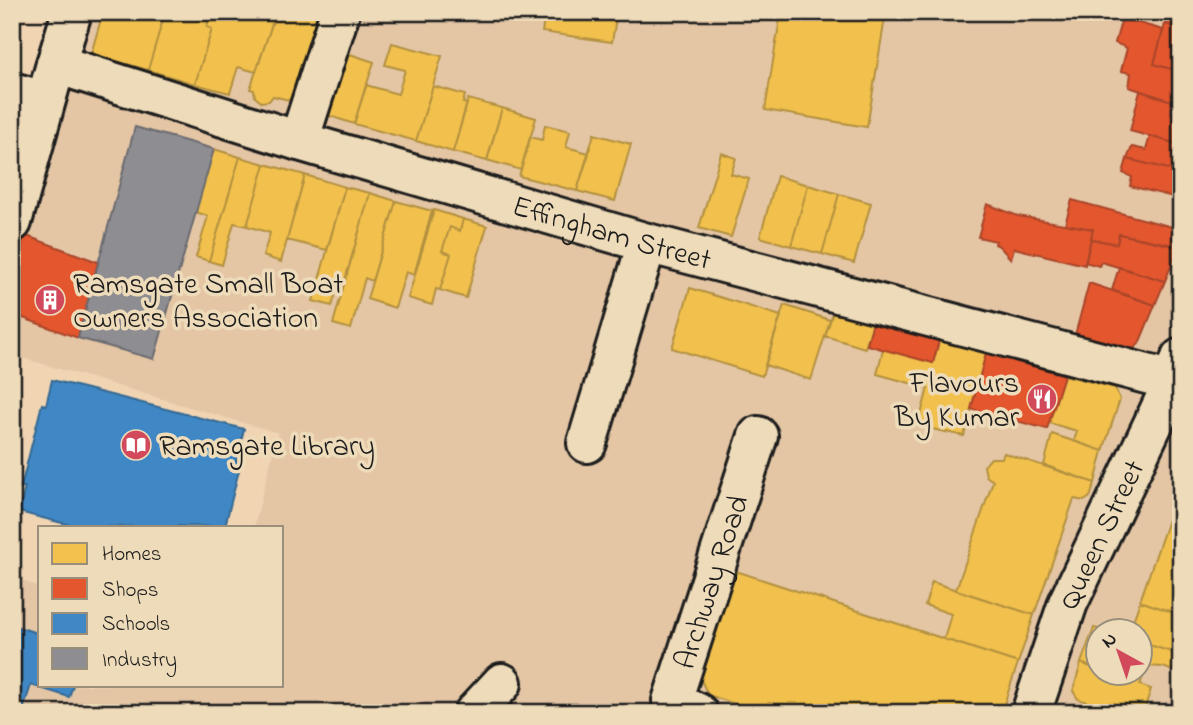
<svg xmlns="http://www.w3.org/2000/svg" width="1193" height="725" viewBox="0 0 1193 725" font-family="'Indie Flower',sans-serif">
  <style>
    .built { fill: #e4c6a5; fill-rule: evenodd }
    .homes { fill: #f2c14e; stroke: #b2903f; stroke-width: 2 }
    .shops { fill: #e4572e; stroke: #a84529; stroke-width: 2 }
    .schools { fill: #3f88c5; stroke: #346892; stroke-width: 2 }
    .industry { fill: #8d8d92; stroke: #6b6b6f; stroke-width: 2 }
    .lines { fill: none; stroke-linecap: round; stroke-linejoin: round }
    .minor-casing { stroke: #1c1c1c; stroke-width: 44 }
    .minor { stroke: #eedbb9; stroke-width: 38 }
    .labels { text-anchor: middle; stroke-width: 7; stroke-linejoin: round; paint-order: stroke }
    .street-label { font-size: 30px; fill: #1c1c1c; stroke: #eedbb9 }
    .poi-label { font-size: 30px; fill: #1c1c1c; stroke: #eedbb9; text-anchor: start }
  </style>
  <rect width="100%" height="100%" fill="#f1d5b3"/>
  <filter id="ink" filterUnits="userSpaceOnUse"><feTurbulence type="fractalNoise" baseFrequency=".0143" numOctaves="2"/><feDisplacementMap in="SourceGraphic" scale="14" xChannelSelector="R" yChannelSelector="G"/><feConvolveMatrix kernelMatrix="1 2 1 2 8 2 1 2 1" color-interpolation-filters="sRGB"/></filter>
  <g filter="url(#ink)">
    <path class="built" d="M80 12H1181V713H12V575L40 588V685H282V527H254L278 433 12 355V280L53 104ZM1098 630H1140V672H1098Z"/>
    <path class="homes" d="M103 12H165L148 70 91 54Z
      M165 12H218L217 17 210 15 207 27 212 29 195 84 148 70Z
      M218 12H276L256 72 238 67 230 93 195 84 212 29 207 27 210 15 217 17Z
      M276 12H322L293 101 273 96 269 101 261 102 255 97 254 90 250 89Z
      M530 12H617L612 42 542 32 545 14Z
      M781 12H886L867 127 765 110Z
      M392 43 442 56 416 141 354 124 366 85 398 94 405 70 385 65Z
      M344 52 374 62 354 124 324 114Z
      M433 86 465 95 463 103 467 104 453 152 416 141Z
      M468 99 502 108 487 161 453 152Z
      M502 108 536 118 521 170 487 160Z
      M545 125 570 131 566 147 589 153 577 191 519 176 530 137 542 140Z
      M594 134 631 144 615 201 577 191Z
      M214 149 240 157 209 261 196 257 208 216 195 212Z
      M721 153 736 158 731 174 749 179 731 237 699 228Z
      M240 157 265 164 247 226 234 223 222 265 209 261Z
      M265 164 305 175 281 262 263 256 270 233 247 226Z
      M305 175 345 187 327 250 287 240Z
      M777 176 808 185 791 246 760 237Z
      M808 185 839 194 822 254 791 246Z
      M345 187 370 193 341 294 336 292 332 306 313 301Z
      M370 193 396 201 372 281 365 278 351 329 333 324Z
      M839 194 871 203 854 263 822 254Z
      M396 201 432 211 414 275 406 272 395 308 367 299Z
      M434 210 463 219 460 231 450 227 442 251 451 254 440 290 436 289 432 305 408 298Z
      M463 219 487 226 466 298 440 290 451 254 442 251 450 227 460 231Z
      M690 288 781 316 762 376 672 348Z
      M784 305 830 320 811 380 765 365Z
      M834 310 873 322 865 348 825 336Z
      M939 341 986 353 964 436 918 426 928 388 877 374 883 349 933 363Z
      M1064 375 1115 388 1120 399 1103 451 1074 441 1077 431 1049 423Z
      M1052 434 1103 451 1095 483 1044 465Z
      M1004 453 1095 483 1090 497 1084 501 1074 499 1034 615 956 590 993 481 986 476 984 466 991 458H1002Z
      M1175 500 1181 502V615L1140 601Z
      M733 570 1018 663 1001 713H762L708 695 699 676Z
      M932 582 1034 615 1018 663 944 639 951 614 925 605Z
      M1140 601 1181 615V655L1140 642V630H1130Z
      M1094 628 1103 630H1098V670L1081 663Z
      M1140 642 1181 655V674L1163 667 1146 666 1143 676 1133 672H1140Z
      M1081 663 1098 670V672L1116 676 1118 672H1133L1143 676 1140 685 1151 689 1143 713H1122L1078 699 1073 691Z"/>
    <path class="shops" d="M1168 12H1181V29L1165 24Z
      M1122 18 1163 30 1154 64 1181 72V104L1129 87 1131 73 1121 71 1127 48 1115 43Z
      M1165 24 1181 29V72L1154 64Z
      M1140 91 1172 101 1171 113 1181 116V145L1130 131Z
      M1150 136 1181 145V172L1127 159 1132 147 1146 150Z
      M1127 159 1181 172V199L1130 186 1132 177 1123 173Z
      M1072 200 1172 227 1177 233 1173 245 1119 234 1117 244 1091 239 1093 229 1065 224Z
      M987 204 1018 216 1093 229 1085 265 1014 248 1011 259 999 246 995 244 996 241 978 237Z
      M1119 234 1179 247 1165 281 1101 262 1099 266 1085 262 1091 239 1117 244Z
      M24 235 98 262 78 338 12 314V286Z
      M1119 267 1165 281 1155 305 1112 290Z
      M1089 283 1155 305 1139 344 1130 352 1075 335Z
      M873 322 939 341 933 363 867 345Z
      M986 353 1064 375 1047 429 971 409Z"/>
    <path class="schools" d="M52 380 244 429 236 461 241 462 225 526 69 527 70 525 19 512 25 487H21L42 404 46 405Z
      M12 625 40 634V685H73L69 697 31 685 22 713H12Z"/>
    <path class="industry" d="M135 127 214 149 154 359 78 338Z"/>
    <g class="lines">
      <g class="minor-casing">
        <g id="minor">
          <path id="s1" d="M56 64 299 141 647 243 1181 383"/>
          <path d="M12 92 45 101"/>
          <path d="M299 141 340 12"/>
          <path d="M12 222 56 64 72 12"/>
          <path d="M587 443 647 243"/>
          <path d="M474 713 502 683"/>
          <path id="s2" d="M698 713 672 701 758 436"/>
          <path id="s3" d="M1031 713 1068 603 1174 380 1181 358"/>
        </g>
      </g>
      <use href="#minor" class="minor"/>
    </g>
  </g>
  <defs>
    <g id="building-disc" transform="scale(1.575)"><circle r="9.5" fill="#d1495b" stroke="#eedbb9"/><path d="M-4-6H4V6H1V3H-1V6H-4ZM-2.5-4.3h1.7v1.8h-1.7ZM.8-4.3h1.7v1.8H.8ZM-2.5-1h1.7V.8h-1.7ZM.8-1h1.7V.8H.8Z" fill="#fff"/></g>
    <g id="restaurant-disc" transform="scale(1.575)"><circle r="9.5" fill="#d1495b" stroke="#eedbb9"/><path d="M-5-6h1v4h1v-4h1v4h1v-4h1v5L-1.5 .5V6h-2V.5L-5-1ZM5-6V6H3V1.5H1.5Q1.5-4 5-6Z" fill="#fff"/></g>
    <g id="library-disc" transform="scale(1.575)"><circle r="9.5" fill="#d1495b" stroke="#eedbb9"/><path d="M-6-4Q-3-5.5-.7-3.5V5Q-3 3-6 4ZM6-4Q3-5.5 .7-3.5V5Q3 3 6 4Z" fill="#fff"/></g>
  </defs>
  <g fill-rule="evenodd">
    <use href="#building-disc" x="50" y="300"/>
    <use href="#restaurant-disc" x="1042" y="399"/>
    <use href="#library-disc" x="136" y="445"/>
  </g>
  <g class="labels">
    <g class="street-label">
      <text dy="10" stroke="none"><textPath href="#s1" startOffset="581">Effingham Street</textPath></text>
      <text dy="10" stroke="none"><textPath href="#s3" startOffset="192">Queen Street</textPath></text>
      <text dy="10" stroke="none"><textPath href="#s2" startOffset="154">Archway Road</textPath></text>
    </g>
    <g class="poi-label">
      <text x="73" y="293">Ramsgate Small Boat<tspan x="73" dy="34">Owners Association</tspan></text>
      <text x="1019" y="392" text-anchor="end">Flavours<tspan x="1019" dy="34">By Kumar</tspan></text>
      <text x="159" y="455">Ramsgate Library</text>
    </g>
  </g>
  <rect width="1193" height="725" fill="none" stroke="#eedbb9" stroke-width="42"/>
  <rect x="21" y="21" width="1151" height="683" fill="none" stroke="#1c1c1c" stroke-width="2.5" filter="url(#ink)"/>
  <rect x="38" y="526" width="245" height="161" fill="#eedbb9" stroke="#9a8f7a" stroke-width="2"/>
  <rect x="52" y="543" width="35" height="21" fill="#f2c14e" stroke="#9a8f7a" stroke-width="2"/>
  <text x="102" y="560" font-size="21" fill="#1c1c1c">Homes</text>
  <rect x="52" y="578" width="35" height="21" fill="#e4572e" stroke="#9a8f7a" stroke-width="2"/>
  <text x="102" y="596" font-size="21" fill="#1c1c1c">Shops</text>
  <rect x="52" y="613" width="35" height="21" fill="#3f88c5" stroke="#9a8f7a" stroke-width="2"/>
  <text x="102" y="630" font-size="21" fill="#1c1c1c">Schools</text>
  <rect x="52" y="648" width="35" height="21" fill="#8d8d92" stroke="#9a8f7a" stroke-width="2"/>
  <text x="102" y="666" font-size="21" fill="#1c1c1c">Industry</text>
  <g transform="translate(1119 652) rotate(320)"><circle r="33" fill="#eedbb9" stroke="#9a8f7a" stroke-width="2"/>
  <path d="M0-5L12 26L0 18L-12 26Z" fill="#d1495b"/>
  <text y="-10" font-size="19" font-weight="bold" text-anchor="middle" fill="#1c1c1c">N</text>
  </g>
</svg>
